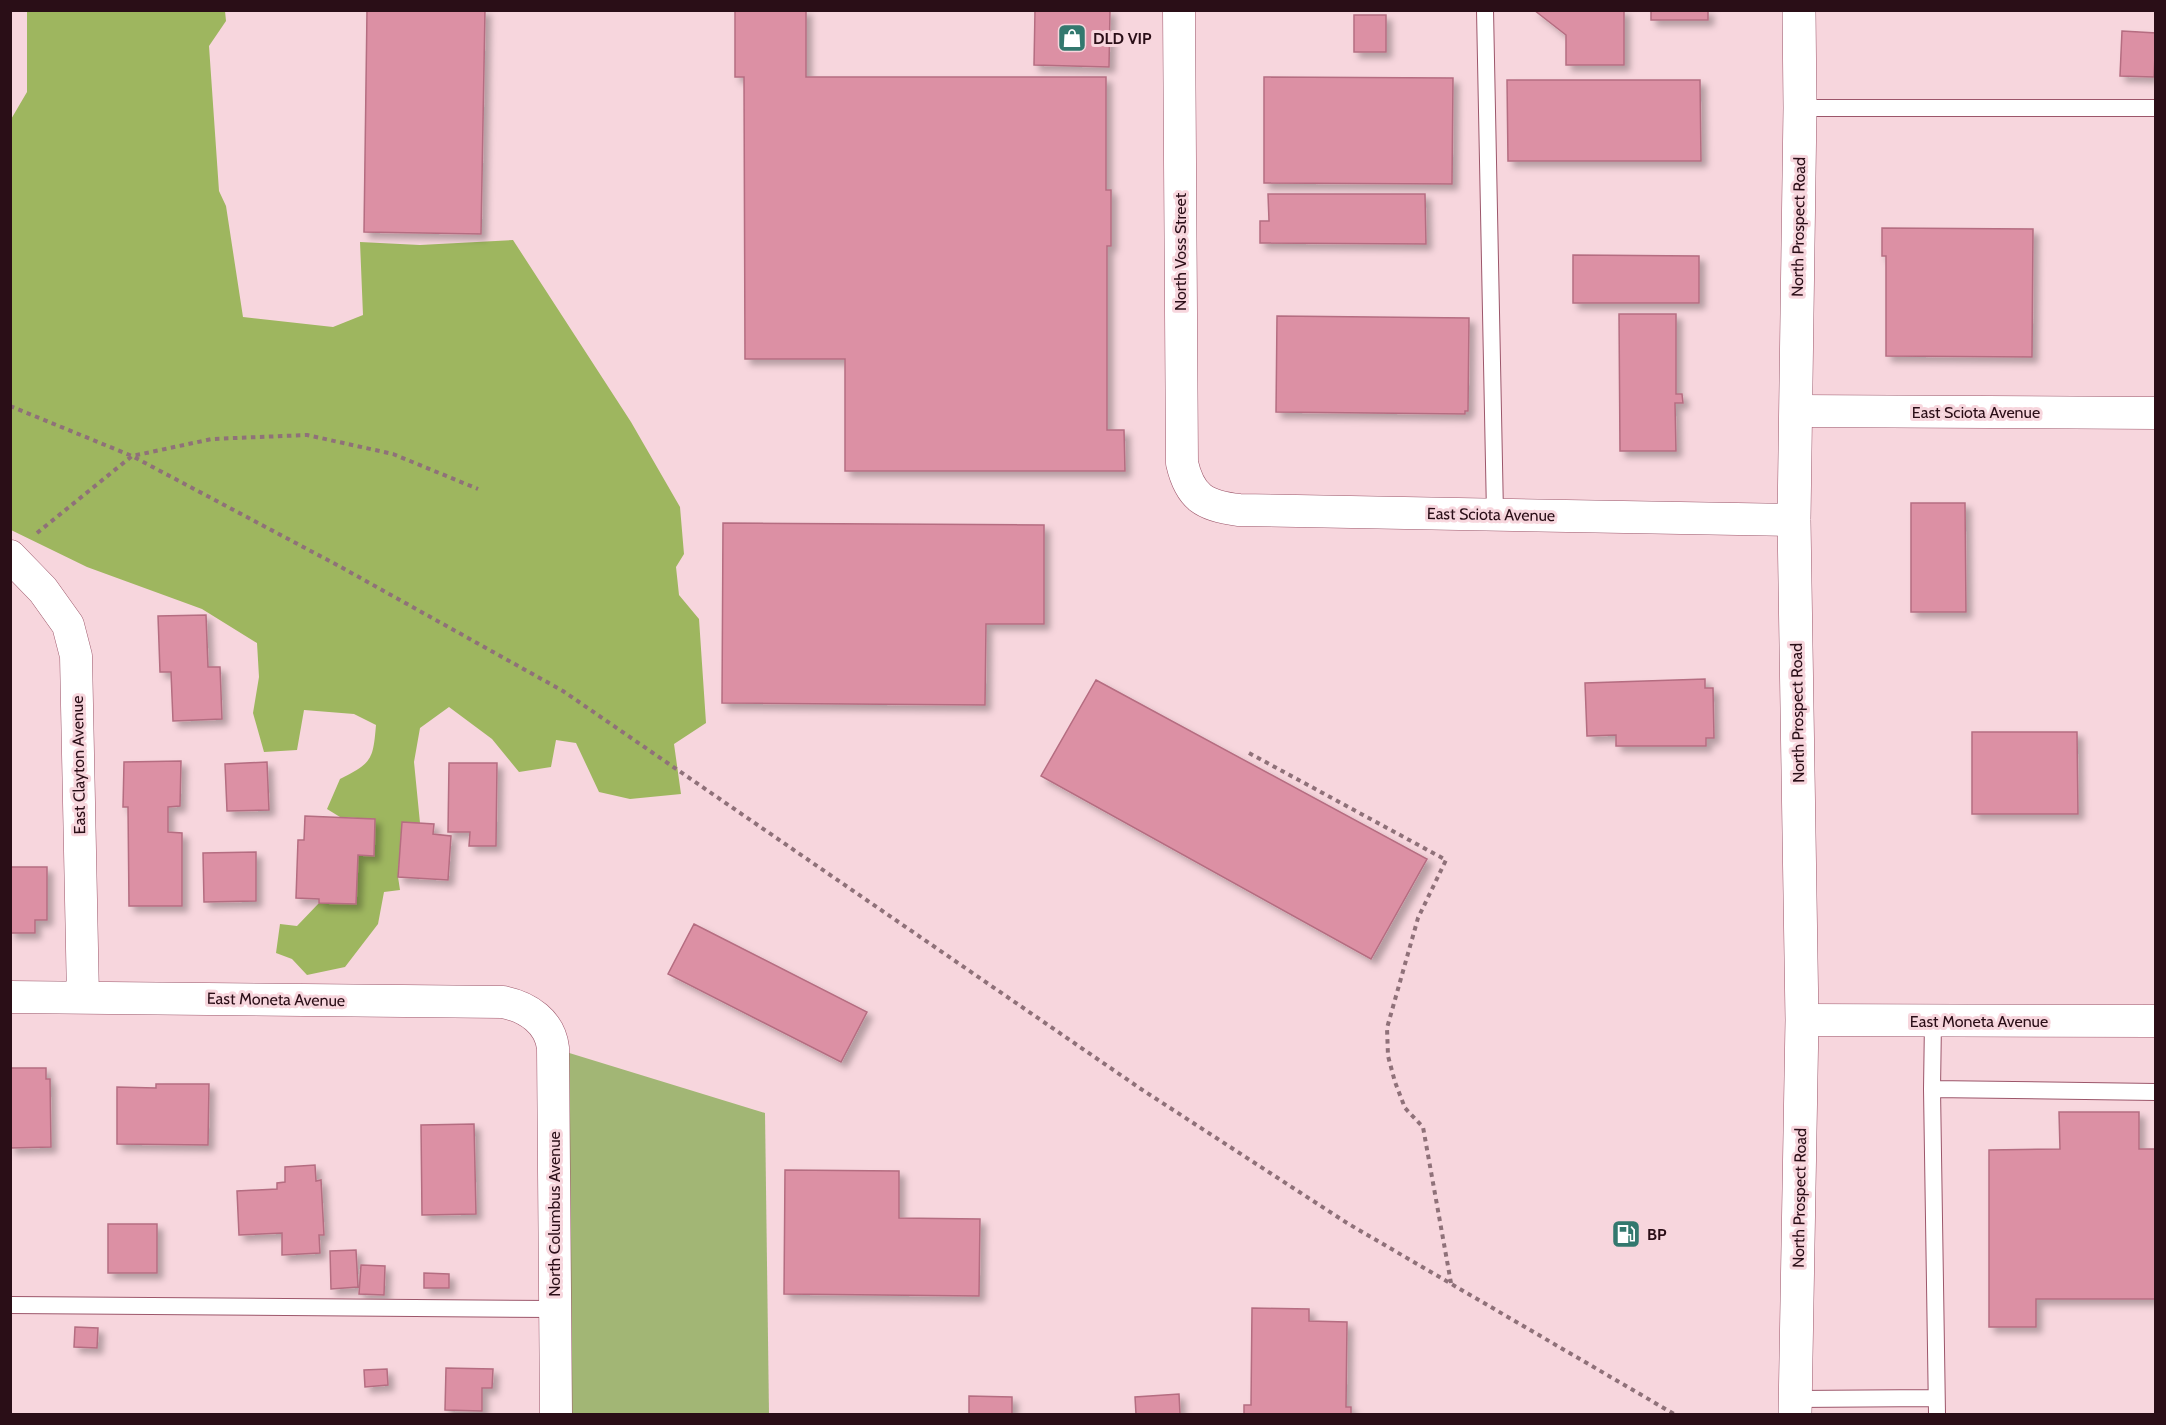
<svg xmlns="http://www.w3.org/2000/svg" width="2166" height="1425" viewBox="0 0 2166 1425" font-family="Cabin,sans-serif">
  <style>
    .green { fill: #a2b675 }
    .forest { fill: #9eb65f }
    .building { fill: #dc90a4; stroke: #b56d81; stroke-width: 1.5; filter: url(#shadow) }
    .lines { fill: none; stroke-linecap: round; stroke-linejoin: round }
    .lane-casing { stroke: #9c566a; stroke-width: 18 }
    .street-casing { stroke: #9c566a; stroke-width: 33 }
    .secondary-casing { stroke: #9c566a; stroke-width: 34 }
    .path { stroke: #8f7179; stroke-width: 4; stroke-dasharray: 4.5 4.5; stroke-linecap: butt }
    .lane { stroke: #fff; stroke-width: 16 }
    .street { stroke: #fff; stroke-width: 32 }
    .secondary { stroke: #fff; stroke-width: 33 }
    .labels { text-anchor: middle; stroke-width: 6; stroke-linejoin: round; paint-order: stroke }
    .poi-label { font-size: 16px; font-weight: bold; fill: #2a0e17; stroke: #f7d6dd; text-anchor: start }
    .street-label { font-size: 16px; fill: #2a0e17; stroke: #f7d6dd }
  </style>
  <defs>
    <filter id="shadow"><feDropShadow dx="5.5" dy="5.5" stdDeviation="3" flood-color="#0004"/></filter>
  </defs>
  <rect width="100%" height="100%" fill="#f7d6dd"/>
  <path class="green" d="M553 1048 765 1113 769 1414H556Z"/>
  <path class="forest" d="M27 11H225L226 21 209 46 219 191 226 206 243 317 333 327 363 315 360 242 420 245 513 240 631 422 680 507 684 554 676 567 679 595 699 619 706 723 674 744 681 794 630 799 599 792 576 743 556 740 551 767 519 772 492 739 449 707 420 728 414 762 420 823 402 822 398 877 400 890 384 892 378 924 345 967 307 975 292 959 276 953 280 924 297 926 319 903H356L358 855 374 856 375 819 340 817 327 809 340 779C372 763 373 760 376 725L354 714 304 710 297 750 264 752 253 713 259 677 257 643 202 609 87 567 11 530 10 121 27 92Z"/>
  <path class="building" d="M367 10H485L481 234 364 232Z
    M735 10H806V77H1106V190H1111V246H1107V430H1124L1125 471H845V359H745L744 77H735Z
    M1035 10H1110L1109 67 1034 65Z
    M1534 10H1624V65H1566V35Z
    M1651 10H1708V20H1651Z
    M1354 15H1386V52H1354Z
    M2122 31 2156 33 2154 77 2120 76Z
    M1264 77 1453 78 1452 184 1264 183Z
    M1507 80H1700L1701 161H1508Z
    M1268 194H1425L1426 244 1260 243V221H1269Z
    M1882 228 2033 229 2032 357 1886 356V256H1882Z
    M1573 255 1699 256V303H1573Z
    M1619 314H1676V394H1682L1683 403H1675L1676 451H1620Z
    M1277 316 1469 318 1468 411H1465V414L1276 412Z
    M1911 503H1965L1966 612H1911Z
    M723 523 1044 525V624H986L985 705 722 703Z
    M206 615 208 667H220L222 719 173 721 171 672H160L158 616Z
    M1705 679V688H1713L1714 738H1706V746H1616V735L1587 736 1585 683Z
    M1096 680 1427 859 1371 959 1041 776Z
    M1972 732H2077L2078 814H1972Z
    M181 761 180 806 168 807V832L182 833V906H129L128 807H123L124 762Z
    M267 762 269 810 227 811 225 764Z
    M449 763H497L496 846H469L470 832H448Z
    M305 816 375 819 374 856 358 855 356 904 319 903V899L296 898 298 840H304Z
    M402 822 434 824 433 834 451 836 448 880 398 877Z
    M256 852V901L204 902 203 853Z
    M10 867H47V920H35V933H10Z
    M694 924 867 1012 841 1062 668 974Z
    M10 1068H46V1079H50L51 1147 10 1148Z
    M156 1084H209L208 1145 117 1144V1087L156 1088Z
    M2059 1112H2139V1149H2156V1299H2036V1327H1989V1150L2060 1149Z
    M474 1124 476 1214 422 1215 421 1125Z
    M315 1165 316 1181 321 1180 324 1235H319L320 1253 282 1255V1233L239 1235 237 1191 277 1189V1183L285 1182V1167Z
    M785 1170 899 1171V1218L980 1219 979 1296 784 1294Z
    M108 1224H157V1273H108Z
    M356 1250 358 1287 331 1289 330 1251Z
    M361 1265 385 1266 384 1295 359 1294Z
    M424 1273 449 1274V1288H424Z
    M1252 1308 1309 1309V1321L1347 1322 1346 1407H1351V1414H1244V1405H1251Z
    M75 1327 98 1328 97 1348 74 1347Z
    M446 1368 493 1369 492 1388H482V1411L445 1410Z
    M387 1369 388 1385 365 1387 364 1370Z
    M1179 1394 1180 1414H1136L1135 1397Z
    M969 1396 1012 1397V1414H969Z"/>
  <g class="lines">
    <g class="lane-casing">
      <path id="lane" d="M1485 10 1495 514
        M1800 108H2156
        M1933 1021 1932 1089 1937 1414
        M1932 1089 2156 1092
        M10 1305 555 1309
        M1795 1399 1935 1398"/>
    </g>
    <g class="street-casing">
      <path id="street" d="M1179 10 1182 463C1190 498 1205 506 1239 510L1794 520
        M1796 411 2156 413
        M10 556 43 590 68 625 76 656 83 997
        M10 997 503 1002C528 1007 550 1022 553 1048L556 1414
        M1802 1020 2156 1021"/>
    </g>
    <g class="secondary-casing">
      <path id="secondary" d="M1795 1414 1802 1020 1794 520 1800 108 1799 10"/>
    </g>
    <path class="path" d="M10 406 132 456 339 566 563 691 1141 1089 1347 1223 1674 1414
      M37 533 132 456 212 439 307 435 393 454 478 489
      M1249 753 1446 860 1418 918 1387 1028 1388 1056 1395 1082 1405 1108 1423 1127 1451 1283"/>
    <use href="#lane" class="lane"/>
    <use href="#street" class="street"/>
    <use href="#secondary" class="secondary"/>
  </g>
  <defs>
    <g id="shop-square" transform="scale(1.5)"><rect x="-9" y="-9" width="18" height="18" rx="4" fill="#33786e" stroke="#f7d6dd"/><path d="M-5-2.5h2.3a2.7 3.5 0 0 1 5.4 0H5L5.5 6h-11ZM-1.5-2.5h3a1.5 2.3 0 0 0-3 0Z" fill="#fff"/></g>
    <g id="fuel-square" transform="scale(1.5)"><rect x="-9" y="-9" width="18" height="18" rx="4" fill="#33786e" stroke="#f7d6dd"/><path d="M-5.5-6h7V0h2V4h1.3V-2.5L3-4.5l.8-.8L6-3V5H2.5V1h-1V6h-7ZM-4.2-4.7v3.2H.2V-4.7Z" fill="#fff"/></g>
  </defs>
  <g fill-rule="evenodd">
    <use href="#shop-square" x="1072" y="38"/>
    <use href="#fuel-square" x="1626" y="1234"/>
  </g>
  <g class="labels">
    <g class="poi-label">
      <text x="1093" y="44">DLD VIP</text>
      <text x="1647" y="1240">BP</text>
    </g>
    <g class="street-label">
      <text transform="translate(1798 227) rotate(-89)" y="6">North Prospect Road</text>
      <text transform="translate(1180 252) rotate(-90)" y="6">North Voss Street</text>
      <text x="1976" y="418">East Sciota Avenue</text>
      <text transform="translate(1491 514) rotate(1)" y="6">East Sciota Avenue</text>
      <text transform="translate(1797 713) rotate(-91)" y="6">North Prospect Road</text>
      <text transform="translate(78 765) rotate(-91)" y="6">East Clayton Avenue</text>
      <text transform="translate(276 999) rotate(1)" y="6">East Moneta Avenue</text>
      <text x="1979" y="1027">East Moneta Avenue</text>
      <text transform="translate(1799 1198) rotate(-89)" y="6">North Prospect Road</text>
      <text transform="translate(554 1214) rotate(-90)" y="6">North Columbus Avenue</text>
    </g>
  </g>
  <rect width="2166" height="1425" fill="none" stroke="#2a0e17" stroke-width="24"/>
</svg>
